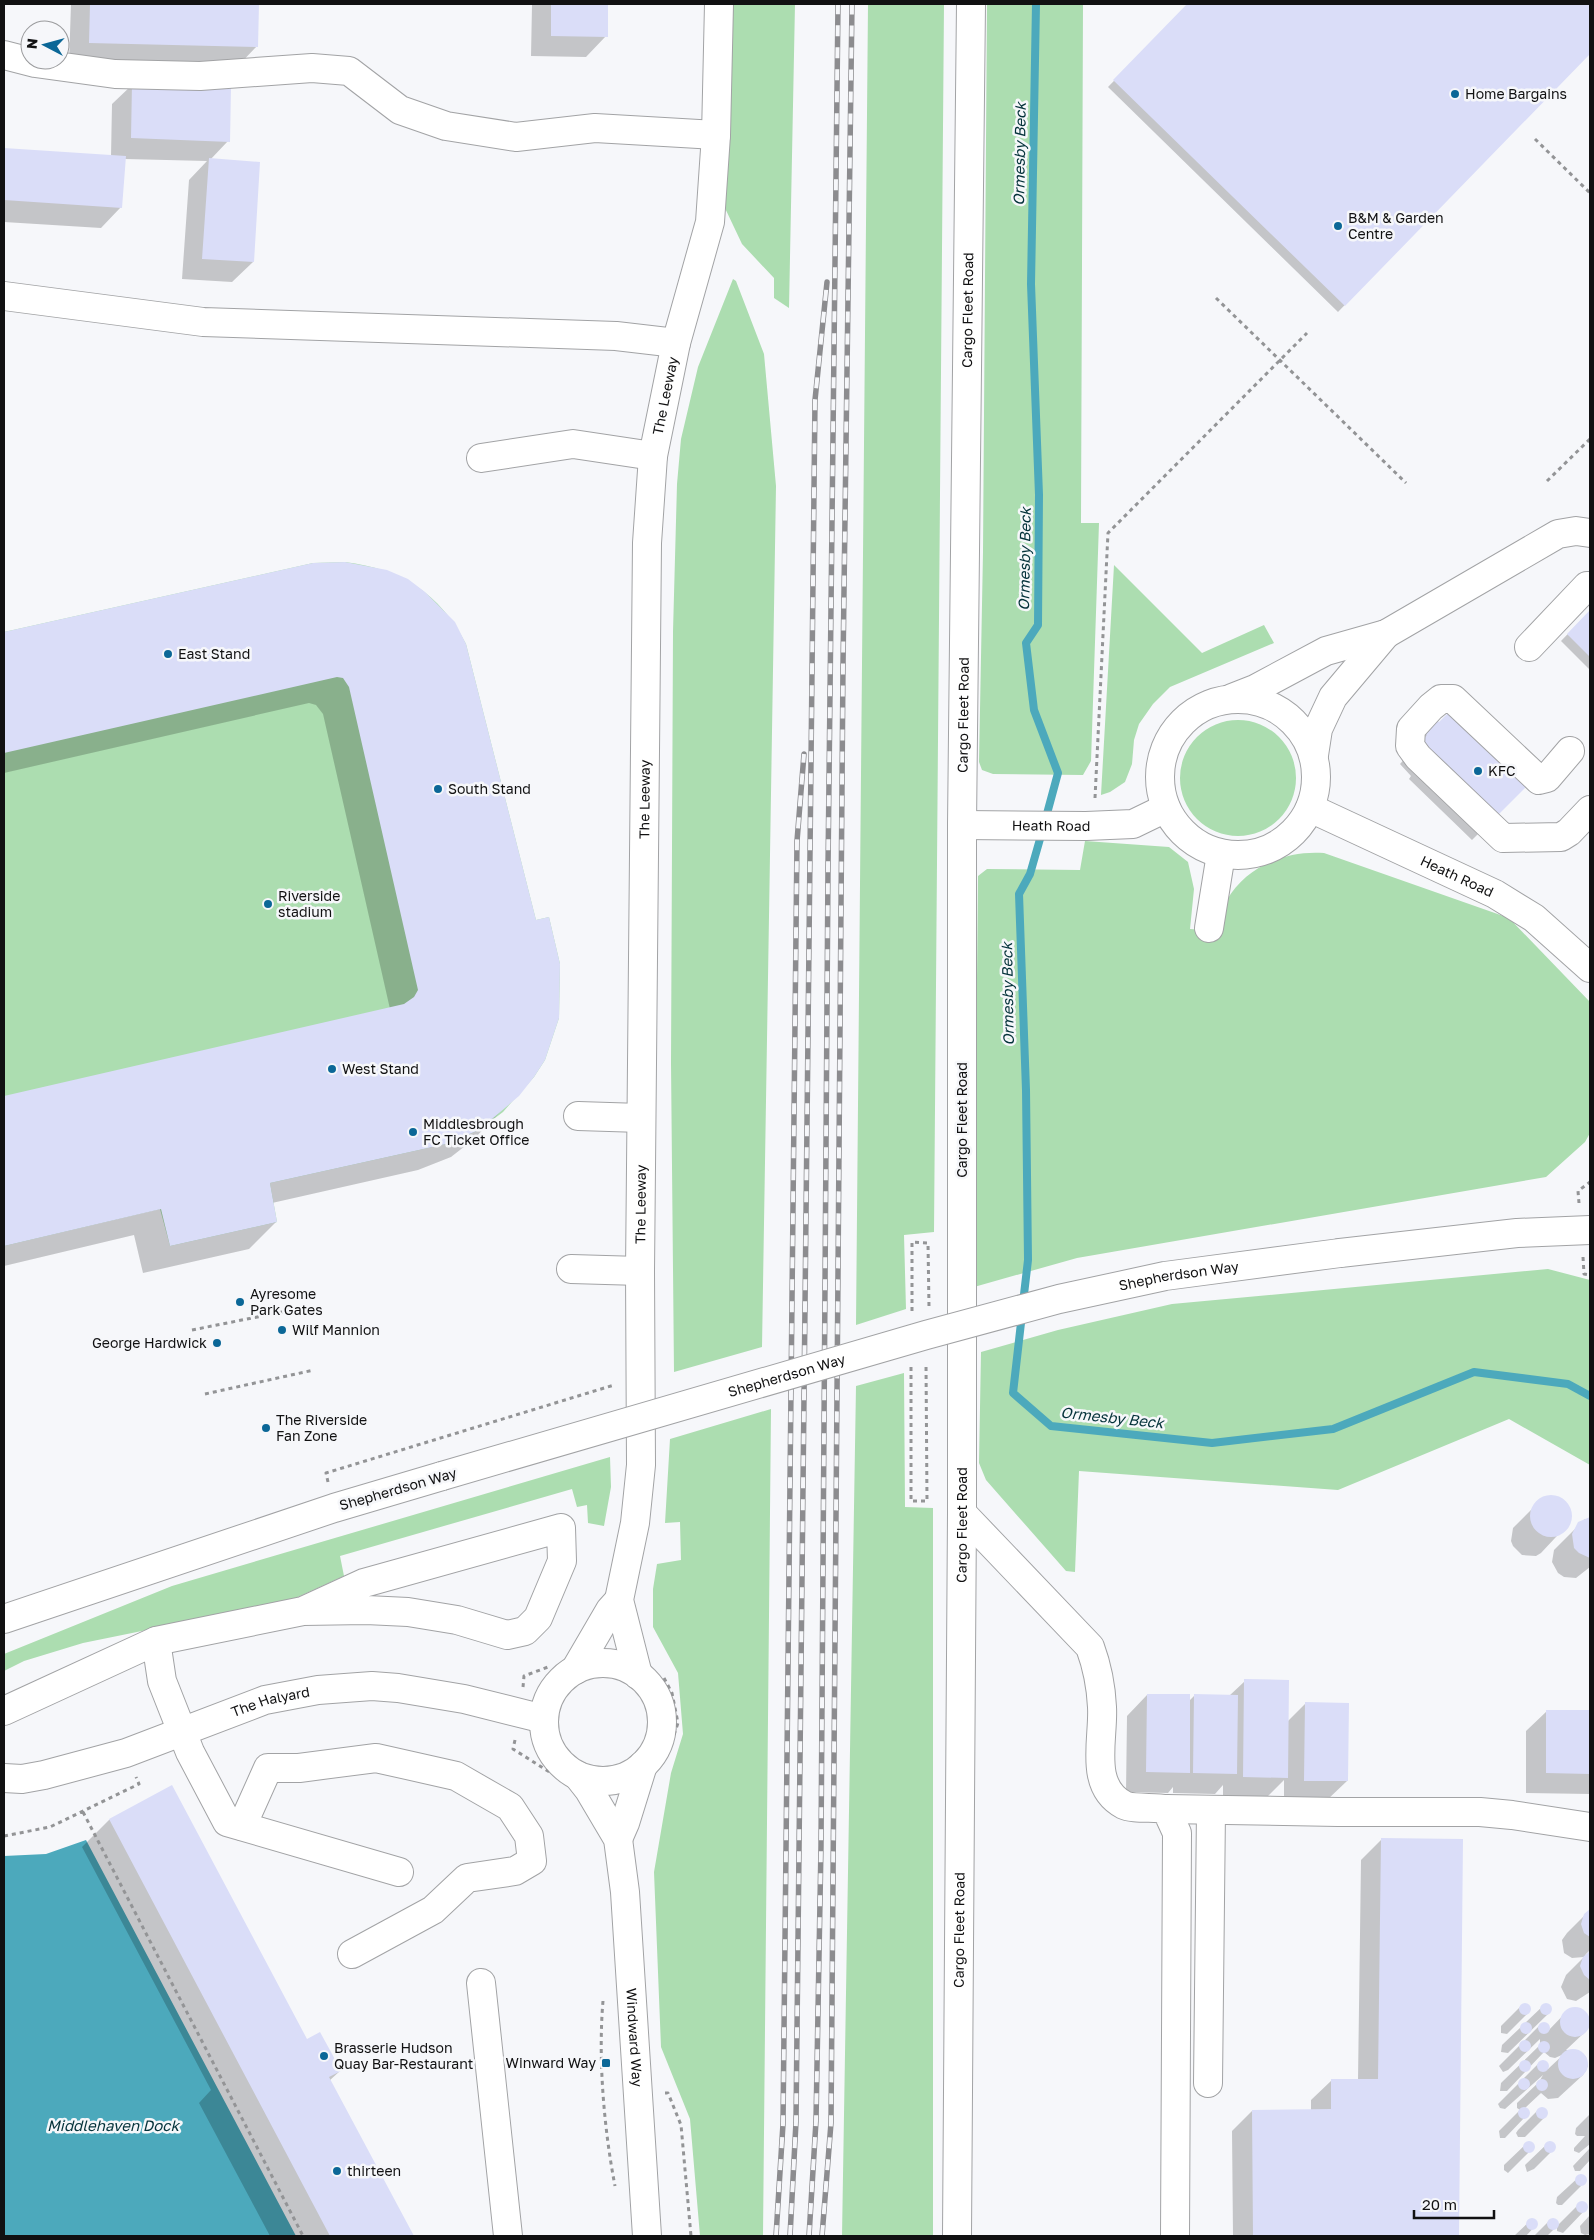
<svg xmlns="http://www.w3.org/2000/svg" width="1594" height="2240" viewBox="0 0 1594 2240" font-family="'Golos Text',sans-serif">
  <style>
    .green { fill: #acddb0 }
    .water { fill: #4ca9bc }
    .shadow { fill: #0003 }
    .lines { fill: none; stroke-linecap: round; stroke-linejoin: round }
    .stream { stroke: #4ca9bc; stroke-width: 8 }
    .building { fill: #daddf8 }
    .minor-casing { stroke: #a2a3a5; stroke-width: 30 }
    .path { stroke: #939496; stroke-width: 3; stroke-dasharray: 4 4; stroke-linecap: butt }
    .minor { stroke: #fff; stroke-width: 28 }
    .rail-casing { stroke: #8c8c8f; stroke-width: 5.5 }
    .rail { stroke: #f6f7fa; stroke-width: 4; stroke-dasharray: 11; stroke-linecap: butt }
    .minor-bridge-casing { stroke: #a2a3a5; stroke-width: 30; stroke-linecap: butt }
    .minor-bridge { stroke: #fff; stroke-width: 28 }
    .poi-dot { fill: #0b6797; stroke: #f6f7fa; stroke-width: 2 }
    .labels { text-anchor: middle; stroke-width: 5; stroke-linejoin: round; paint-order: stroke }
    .poi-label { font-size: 14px; fill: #111112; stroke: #f6f7fa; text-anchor: start }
    .street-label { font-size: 14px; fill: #111112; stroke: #f6f7fa }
    .water-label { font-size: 15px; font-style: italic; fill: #04323a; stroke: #f6f7fa }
  </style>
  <rect width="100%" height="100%" fill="#f6f7fa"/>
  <path class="green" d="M732 4H795L789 308 774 298V278L742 244 724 206Z
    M868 4H944L934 1232 904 1235 906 1309 856 1325Z
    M987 4H1083L1081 523H1099L1091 761 1083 775 993 774 982 770 979 762 983 552Z
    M733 279 736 281 764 354 776 486 762 1347 674 1372 671 1063 673 632 677 484 681 439 698 367Z
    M345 562C401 569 440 593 466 644L536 920 549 917 560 964 559 1018 545 1060 534 1077 503 1112 479 1130 446 1144 270 1183 277 1222 170 1246 160 1209 4 1246V632L313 563Z
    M1114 565 1202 653 1264 625 1274 643 1170 687 1153 704 1139 724 1134 740 1132 764 1125 782 1110 792 1101 795Z
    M1180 778a58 58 0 1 1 116 0a58 58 0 1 1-116 0Z
    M1085 841 1169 847 1188 862 1194 889 1190 929 1219 931C1222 921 1223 909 1227 900 1246 866 1287 850 1324 853L1509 918 1590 1002V1133L1585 1142 1546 1177 1077 1258 974 1287 978 876 987 869 1080 870Z
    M1548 1269 1590 1280V1465L1509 1419 1338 1490 1079 1471 1075 1572 1066 1571 986 1480 979 1463 981 1352 1058 1330 1172 1304Z
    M904 1373 905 1507 933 1508V2236H842L856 1386Z
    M771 1409 763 2236H700L690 2119 661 2047 654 1872 671 1773 683 1734 678 1673 653 1627V1589L657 1564 681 1560 680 1522 665 1523 670 1439Z
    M610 1457 611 1487 604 1526 588 1523 587 1505 577 1507 572 1489 340 1556 344 1576 289 1601 83 1643 24 1661 4 1671V1654L172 1586Z"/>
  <path class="water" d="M86 1840 296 2236H4V1856L46 1854Z"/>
  <path class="shadow" d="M71 4H258L257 46 237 67 69 63Z
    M465 4H607L606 36 586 57 531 56 532 5Z
    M1189 4H1590V52L1338 312 1108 87Z
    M133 84 228 141 210 160 253 262 232 282 182 279 189 180 207 161 125 159 121 207 101 228 4 222V149L111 156 112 104Z
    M313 565 533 1077 474 1139 451 1157 418 1170 272 1203 276 1222 249 1249 143 1273 134 1235 4 1266V1098L390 1009 323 714 316 705 309 703 4 773V633Z
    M1590 611V670L1561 641Z
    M1432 717 1492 820 1472 840 1409 779 1411 776 1400 764 1407 756Z
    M1556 1497 1567 1504 1571 1516 1570 1522 1541 1553 1536 1556 1522 1555 1513 1546 1511 1541 1513 1528 1543 1498Z
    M1585 1519H1590V1567L1576 1578 1564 1577 1558 1573 1552 1562 1554 1550Z
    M1245 1681 1287 1722 1305 1704 1347 1781 1326 1801H1284V1780L1266 1798 1223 1797V1785L1215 1794 1173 1793V1787L1168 1793 1126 1792 1127 1716 1147 1695 1189 1701 1194 1696H1229Z
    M1547 1711 1590 1712V1794L1526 1793V1731Z
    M171 1787 306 2041 340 2071 329 2081 412 2236H270L199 2103 211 2090 82 1847 109 1820Z
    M1382 1839 1462 1840 1457 2236H1233L1232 2131 1252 2111 1311 2110V2100L1332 2080H1358L1361 1860Z
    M1590 1910V1950L1585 1955 1590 1953V1992L1576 2001 1567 1999 1561 1987 1566 1975 1584 1957 1572 1958 1564 1953 1562 1940 1567 1933Z
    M1522 2005H1527L1530 2011 1507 2034 1501 2033V2026Z
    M1544 2005 1550 2007 1548 2014 1508 2053 1501 2052 1502 2045Z
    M1570 2008H1580L1587 2015 1589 2024 1584 2033 1566 2050 1578 2051 1586 2057 1588 2066 1583 2075 1558 2098 1548 2099 1541 2093 1525 2108 1528 2111 1525 2117 1505 2138H1500L1499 2131 1520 2110 1517 2108V2103L1539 2082 1543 2075 1505 2109 1500 2108 1498 2104 1539 2063 1542 2061 1547 2063 1548 2069 1564 2054 1555 2058 1550 2057 1544 2052 1507 2091H1500L1501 2083 1540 2045V2039L1508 2070 1503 2072 1499 2066 1540 2025 1546 2023 1549 2026 1547 2032Z
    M1544 2108 1546 2110V2116L1525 2137H1518L1516 2133 1518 2130 1539 2109Z
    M1590 2114V2144L1579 2153 1574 2151V2148L1585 2136H1577L1575 2134 1576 2128Z
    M1549 2142H1552L1555 2148 1534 2169 1527 2172 1525 2165Z
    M1527 2143 1533 2145 1534 2147 1508 2173 1504 2170V2165Z
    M1590 2148V2160L1580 2171H1575L1573 2166Z
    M1581 2175 1585 2177V2182L1562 2205H1558L1556 2203 1557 2197Z
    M1580 2203 1586 2205 1587 2208 1563 2233 1557 2231V2226L1547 2236H1534L1550 2220 1555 2219 1558 2225Z
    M1590 2215V2234L1585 2235 1581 2233 1580 2226Z
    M1531 2220 1537 2222V2224L1526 2236H1514Z"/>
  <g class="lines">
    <path class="stream" d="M1036 4 1031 284 1039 495 1038 625 1026 643 1034 710 1058 773 1045 821
      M1023 1303 1028 1260 1026 1090 1019 894 1030 874 1042 832
      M1022 1314 1013 1393 1051 1426 1212 1443 1333 1429 1474 1372 1568 1384 1590 1396"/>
  </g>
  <path class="building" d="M90 4H259L258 47 89 43Z
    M551 4H608V37L551 36Z
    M1187 4H1590V54L1345 306 1113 80Z
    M132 83 231 86 230 142 131 138Z
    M4 148 126 156 122 208 4 200Z
    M209 158 260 162 254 262 202 259Z
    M345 562 387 570 408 579 425 592 455 622 466 644 536 920 549 917 560 964 559 1018 545 1060 534 1077 519 1096 479 1130 446 1144 270 1183 277 1222 170 1246 161 1209 4 1246V1096L404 1004 414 997 418 990 349 687 343 678 337 677 4 753V632L313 563Z
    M1590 610V657L1567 634Z
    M1451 710 1528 785 1493 820 1419 743 1427 735 1420 728 1432 716 1439 722Z
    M1530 1516a21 21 0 1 1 42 0a21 21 0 1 1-42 0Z
    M1590 1517V1558L1579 1553 1574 1548 1572 1534 1578 1522Z
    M1244 1679 1289 1680 1288 1778 1243 1777Z
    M1147 1694H1190V1773L1146 1772Z
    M1194 1694 1238 1695 1237 1774 1193 1773Z
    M1305 1702 1349 1703 1348 1781H1304Z
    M1546 1710H1590V1774L1546 1773Z
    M172 1785 307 2039 320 2032 331 2052 341 2071 329 2077 414 2236H330L109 1819Z
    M1381 1838 1463 1839 1459 2236H1253L1252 2110 1331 2109V2079H1378Z
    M1590 1909V1937L1584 1933 1581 1924 1584 1914Z
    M1590 1951V1980L1584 1975 1580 1966 1583 1957Z
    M1519 2009a6 6 0 1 1 12 0a6 6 0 1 1-12 0Z
    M1540 2009a6 6 0 1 1 12 0a6 6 0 1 1-12 0Z
    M1560 2022a15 15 0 1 1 30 0a15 15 0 1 1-30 0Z
    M1520 2028a6 6 0 1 1 12 0a6 6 0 1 1-12 0Z
    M1538 2028a6 6 0 1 1 12 0a6 6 0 1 1-12 0Z
    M1519 2046a6 6 0 1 1 12 0a6 6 0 1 1-12 0Z
    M1538 2047a6 6 0 1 1 12 0a6 6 0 1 1-12 0Z
    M1558 2064a15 15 0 1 1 30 0a15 15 0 1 1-30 0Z
    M1519 2066a6 6 0 1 1 12 0a6 6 0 1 1-12 0Z
    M1537 2066a6 6 0 1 1 12 0a6 6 0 1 1-12 0Z
    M1518 2084a6 6 0 1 1 12 0a6 6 0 1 1-12 0Z
    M1536 2085a6 6 0 1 1 12 0a6 6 0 1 1-12 0Z
    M1536 2113a6 6 0 1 1 12 0a6 6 0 1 1-12 0Z
    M1518 2113a6 6 0 1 1 12 0a6 6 0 1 1-12 0Z
    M1544 2147a6 6 0 1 1 12 0a6 6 0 1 1-12 0Z
    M1523 2147a6 6 0 1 1 12 0a6 6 0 1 1-12 0Z
    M1575 2180a6 6 0 1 1 12 0a6 6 0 1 1-12 0Z
    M1576 2207a6 6 0 1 1 12 0a6 6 0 1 1-12 0Z
    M1526 2224a6 6 0 1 1 12 0a6 6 0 1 1-12 0Z
    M1547 2224a6 6 0 1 1 12 0a6 6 0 1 1-12 0Z"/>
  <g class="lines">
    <g class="minor-casing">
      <g id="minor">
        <path d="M4 55 35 63 115 74 200 76 312 68 349 71 400 110 446 126 516 137 595 128 716 135"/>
        <path d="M4 296 203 322 616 336 676 343"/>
        <path d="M481 458 573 444 653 456"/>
        <path d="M1529 647 1587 586H1590"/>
        <path d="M1232 698 1255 689 1326 651 1386 634 1558 534 1576 531 1590 533"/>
        <circle cx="1238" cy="777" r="78"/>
        <path d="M1570 751 1547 778 1539 780 1453 699H1441L1431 707 1411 729 1410 746 1418 757 1503 838 1561 837 1569 832 1590 810"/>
        <path d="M1314 755 1318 729 1333 697 1386 634"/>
        <path id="s1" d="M1310 808 1495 894 1534 918 1590 968"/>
        <path id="s2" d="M962 825 1086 826 1133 824 1166 808"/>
        <path d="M1209 928 1221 854"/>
        <path d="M578 1116 641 1118"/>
        <path d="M1340 1253 1517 1233 1590 1230"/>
        <path d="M571 1269 640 1271"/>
        <path d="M962 1513 1090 1647C1097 1666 1101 1686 1102 1707 1104 1739 1088 1786 1124 1805 1132 1809 1155 1807 1166 1809L1177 1833 1175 2236"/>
        <path d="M4 1619 334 1508 442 1476"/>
        <path d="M156 1641 162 1681 190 1752 227 1822 399 1872"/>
        <circle cx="603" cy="1722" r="59"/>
        <path d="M575 1670 610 1610 619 1600"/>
        <path id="s3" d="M638 1675 619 1600 635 1523 641 1465 640 1271 647 543 653 456 676 343 710 222 716 135 719 4"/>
        <path d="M4 1711 156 1641 303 1611 366 1610 408 1612 457 1620 507 1635 525 1631 538 1618 562 1561 561 1528 364 1583 303 1611"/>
        <path id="s4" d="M578 1776 589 1790 618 1839 625 1892 647 2236"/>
        <path id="s5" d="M4 1778 22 1779 44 1775 126 1753 265 1700 318 1690 372 1686 398 1688 464 1699 544 1719"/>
        <path d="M1166 1809 1338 1812H1480L1512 1815 1590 1827"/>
        <path d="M242 1826 268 1768H299L376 1758 456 1776 510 1807 529 1836 532 1861 515 1871 467 1878 433 1910 352 1954"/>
        <path d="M618 1839 625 1823 643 1765"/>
        <path d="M481 1983 508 2236"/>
        <path d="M1208 2083 1211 1810"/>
        <path id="s6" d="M957 2236 962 1513V825L971 4"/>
      </g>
    </g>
    <path class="path" d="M1535 139 1590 193
      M1216 298 1406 483
      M1547 481 1590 439
      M1095 798 1108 533 1307 333
      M1579 1203 1578 1191 1590 1182
      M1583 1257 1584 1274 1590 1275
      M912 1311V1242L928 1243 929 1307
      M192 1330 302 1308
      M911 1367V1501H927L926 1363
      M205 1394 314 1370
      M328 1482 326 1473 614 1385
      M664 1678 672 1693 678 1723 667 1755
      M523 1687 524 1676 548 1667
      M515 1740 513 1749 551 1773
      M83 1812 303 2236
      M4 1836 50 1827 139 1784 136 1777
      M603 2001C598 2059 604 2129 615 2186
      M665 2093H668L681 2125 691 2236"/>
    <use href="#minor" class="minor"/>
    <g class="rail-casing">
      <path id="rail" d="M776 2236 783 2124 797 841 804 754
        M790 2236 796 2122 815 400 827 282
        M809 2236 816 2121 821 1846 828 867 838 4
        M822 2236 831 2123 843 665 852 4"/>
    </g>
    <use href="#rail" class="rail"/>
    <g class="minor-bridge-casing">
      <g id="minor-bridge">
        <path id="s7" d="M442 1476 926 1335 1059 1299 1165 1276 1340 1253"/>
      </g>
    </g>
    <use href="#minor-bridge" class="minor-bridge"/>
  </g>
  <g class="poi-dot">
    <circle cx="1455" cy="94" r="5"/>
    <circle cx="1338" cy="226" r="5"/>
    <circle cx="168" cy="654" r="5"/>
    <circle cx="1478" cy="771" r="5"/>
    <circle cx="438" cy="789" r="5"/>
    <circle cx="268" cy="904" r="5"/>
    <circle cx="332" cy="1069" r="5"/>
    <circle cx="413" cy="1132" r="5"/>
    <circle cx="240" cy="1302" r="5"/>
    <circle cx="282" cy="1330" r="5"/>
    <circle cx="217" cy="1343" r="5"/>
    <circle cx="266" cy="1428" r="5"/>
    <circle cx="324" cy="2056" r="5"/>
    <rect x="601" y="2058" width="10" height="10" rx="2.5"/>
    <circle cx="337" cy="2171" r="5"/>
  </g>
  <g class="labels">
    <g class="poi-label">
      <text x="1465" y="99">Home Bargains</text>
      <text x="1348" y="223">B&amp;M &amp; Garden<tspan x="1348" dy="16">Centre</tspan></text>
      <text x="178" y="659">East Stand</text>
      <text x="1488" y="776">KFC</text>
      <text x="448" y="794">South Stand</text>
      <text x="278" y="901">Riverside<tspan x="278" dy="16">stadium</tspan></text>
      <text x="342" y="1074">West Stand</text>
      <text x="423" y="1129">Middlesbrough<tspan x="423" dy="16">FC Ticket Office</tspan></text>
      <text x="250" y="1299">Ayresome<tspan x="250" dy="16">Park Gates</tspan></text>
      <text x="292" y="1335">Wilf Mannion</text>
      <text x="207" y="1348" text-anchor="end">George Hardwick</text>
      <text x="276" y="1425">The Riverside<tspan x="276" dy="16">Fan Zone</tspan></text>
      <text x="334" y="2053">Brasserie Hudson<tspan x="334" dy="16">Quay Bar-Restaurant</tspan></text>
      <text x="596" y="2068" text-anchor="end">Winward Way</text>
      <text x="347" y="2176">thirteen</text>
    </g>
    <g class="street-label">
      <text dy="5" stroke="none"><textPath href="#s6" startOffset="1926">Cargo Fleet Road</textPath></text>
      <text dy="5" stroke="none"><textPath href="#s3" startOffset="1285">The Leeway</textPath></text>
      <text dy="5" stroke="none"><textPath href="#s6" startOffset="1521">Cargo Fleet Road</textPath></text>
      <text dy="5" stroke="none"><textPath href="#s3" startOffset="880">The Leeway</textPath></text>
      <text dy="5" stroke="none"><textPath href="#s2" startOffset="89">Heath Road</textPath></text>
      <text dy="5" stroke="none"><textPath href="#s1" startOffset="162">Heath Road</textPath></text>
      <text transform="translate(962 1120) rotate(-90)" y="5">Cargo Fleet Road</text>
      <text dy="5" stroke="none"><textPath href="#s3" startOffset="475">The Leeway</textPath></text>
      <text dy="5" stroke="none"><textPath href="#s7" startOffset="764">Shepherdson Way</textPath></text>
      <text dy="5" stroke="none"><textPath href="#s7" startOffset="359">Shepherdson Way</textPath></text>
      <text transform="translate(398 1489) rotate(-16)" y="5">Shepherdson Way</text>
      <text dy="5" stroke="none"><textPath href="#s6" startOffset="711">Cargo Fleet Road</textPath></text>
      <text dy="5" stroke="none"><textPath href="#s5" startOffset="279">The Halyard</textPath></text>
      <text dy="5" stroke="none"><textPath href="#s6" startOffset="306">Cargo Fleet Road</textPath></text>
      <text dy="5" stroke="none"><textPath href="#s4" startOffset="274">Windward Way</textPath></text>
    </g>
    <g class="water-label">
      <text transform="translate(1020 154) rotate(-89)" y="5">Ormesby Beck</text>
      <text transform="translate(1025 559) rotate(-89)" y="5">Ormesby Beck</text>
      <text transform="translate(1008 994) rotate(-91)" y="5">Ormesby Beck</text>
      <text transform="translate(1112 1418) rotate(6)" y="5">Ormesby Beck</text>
      <text x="113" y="2131">Middlehaven Dock</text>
    </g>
  </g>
  <rect width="1594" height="2240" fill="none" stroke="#111112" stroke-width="10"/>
  <g transform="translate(45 45) rotate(276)"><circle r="24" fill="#f6f7fa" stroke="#9a9b9d"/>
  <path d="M0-4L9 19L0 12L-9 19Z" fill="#0b6797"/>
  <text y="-8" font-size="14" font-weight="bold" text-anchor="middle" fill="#111112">N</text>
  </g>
  <path d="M1414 2210v8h80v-8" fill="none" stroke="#111112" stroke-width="2.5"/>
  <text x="1422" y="2210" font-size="15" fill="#111112" stroke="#f6f7fa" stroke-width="4" paint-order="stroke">20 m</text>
</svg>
